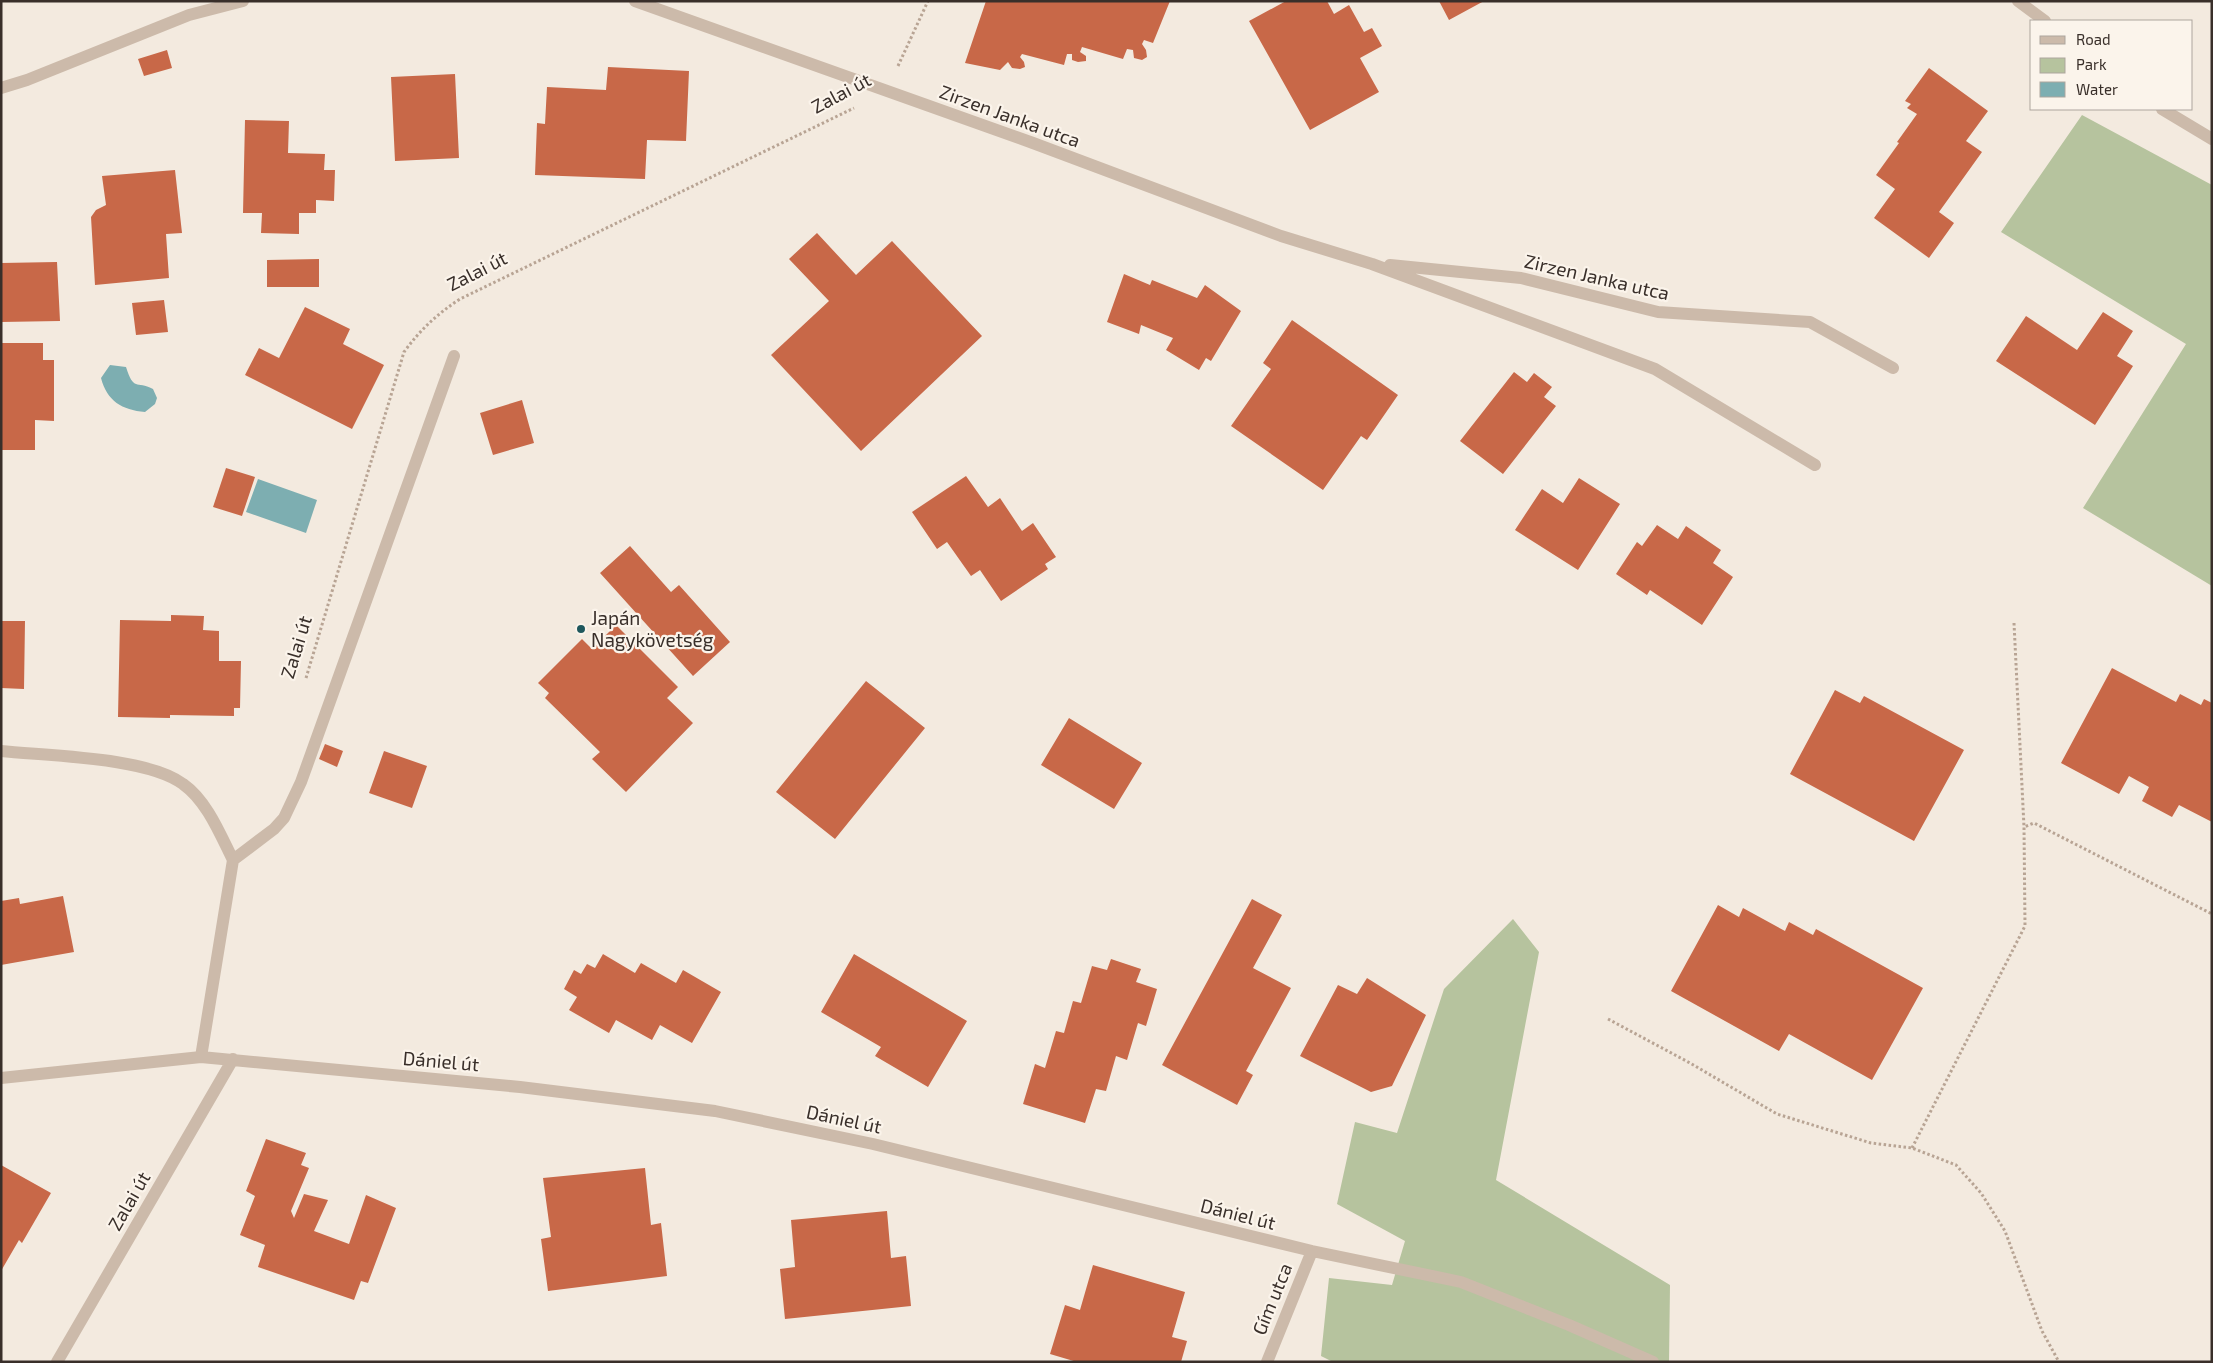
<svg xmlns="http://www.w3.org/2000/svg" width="2213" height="1363" viewBox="0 0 2213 1363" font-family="'Exo 2',sans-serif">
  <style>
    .green { fill: #b6c39e }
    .water { fill: #7daeb1 }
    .building { fill: #c86848 }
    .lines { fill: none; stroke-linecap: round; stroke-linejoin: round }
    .path { stroke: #b8a494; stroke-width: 3; stroke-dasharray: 2.5 2.5; stroke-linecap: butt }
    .minor { stroke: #ccbaaa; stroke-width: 12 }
    .poi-dot { fill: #1e575c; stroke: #fbf4eb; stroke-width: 2 }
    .labels { text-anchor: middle; stroke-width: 4.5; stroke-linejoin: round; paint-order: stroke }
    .street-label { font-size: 19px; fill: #392f2a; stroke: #fbf4eb }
    .poi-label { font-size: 19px; fill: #392f2a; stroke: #fbf4eb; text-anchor: start }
  </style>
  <rect width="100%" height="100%" fill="#f3eadf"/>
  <path class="green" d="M2082 115 2212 185V586L2083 508 2186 344 2001 232Z
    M1513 919 1539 952 1496 1180 1670 1285 1669 1362H1333L1321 1356 1329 1278 1392 1285 1405 1241 1337 1204 1355 1122 1397 1133 1444 989Z"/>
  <path class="water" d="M110 365 126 367C134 392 136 380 153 389L157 398 155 404 145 412C122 410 107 401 101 378Z
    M258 479 317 500 306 533 246 512Z"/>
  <path class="building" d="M986 1H1170L1153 43 1144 40 1142 44 1146 50 1147 57 1142 60 1134 58 1133 50 1127 49 1123 59 1082 47 1080 52 1086 56V61L1078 62 1072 60V54H1067L1064 65 1022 54 1020 57 1024 62 1025 67 1020 69 1012 68 1008 62 1000 70 965 63Z
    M1286 1H1327L1334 14 1349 5 1364 32 1372 28 1382 46 1360 58 1379 92 1310 130 1249 21Z
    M1439 1H1484L1449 20Z
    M167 50 172 68 144 76 138 59Z
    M608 67 689 71 686 141 647 140 645 179 535 175 537 123 545 124 547 87 606 90Z
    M1929 68 1988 111 1966 141 1982 152 1939 212 1954 223 1929 258 1874 218 1895 189 1876 175 1899 143 1897 142 1917 114 1907 108 1911 104 1905 101Z
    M455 74 459 158 395 161 391 77Z
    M245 120 289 121 288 153 325 154 324 170H335L334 201 316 200V213H299V234L261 233 262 213H243Z
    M175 170 182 233 166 234 169 278 95 285 91 217 96 210 106 205 102 176Z
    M817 233 856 275 892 241 982 336 861 451 771 355 829 301 789 259Z
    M319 259V287H267V260Z
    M57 262 60 321 1 322V263Z
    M1124 274 1150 285 1152 280 1197 298 1205 285 1241 311 1211 361 1206 358 1199 370 1166 350 1173 338 1141 325 1139 334 1107 322Z
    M164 300 168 332 136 335 132 303Z
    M305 307 350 329 343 344 384 365 352 429 245 375 259 348 279 358Z
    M2103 312 2133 331 2117 356 2133 366 2095 425 1996 361 2026 316 2077 350Z
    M1292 320 1398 395 1367 440 1361 436 1323 490 1231 426 1271 369 1263 363Z
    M1 343H43V360H54V421L35 420V450H1Z
    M1514 372 1527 382 1534 373 1552 387 1544 397 1556 406 1503 474 1460 441Z
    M522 400 534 443 493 455 480 413Z
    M226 468 255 477 242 516 213 507Z
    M966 476 988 507 1000 498 1022 531 1033 523 1056 557 1045 564 1048 569 1001 601 980 570 971 576 947 542 937 549 912 512Z
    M1579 478 1620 504 1578 570 1515 530 1542 489 1563 503Z
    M1657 525 1678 539 1686 526 1721 550 1713 563 1733 577 1702 625 1650 590 1647 595 1616 574 1637 542 1642 546Z
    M630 546 671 592 679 585 730 642 693 676 600 573Z
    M171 615 204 616 203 630 219 631V661H241L240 708H234V716L170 715V718L118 717 120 620 171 621Z
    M1 621H25L24 689 1 688Z
    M616 625 678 687 667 698 693 723 626 792 592 759 600 752 545 698 549 693 538 683 582 639 592 649Z
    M2112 668 2176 702 2180 694 2201 705 2204 699 2212 703V822L2179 805 2172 817 2142 801 2149 787 2129 776 2119 794 2061 763Z
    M866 681 925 728 835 839 776 792Z
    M1835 690 1860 703 1864 696 1964 750 1914 841 1790 774Z
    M1069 718 1142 763 1114 809 1041 765Z
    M325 744 343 751 337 767 319 759Z
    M384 751 427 766 412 808 369 793Z
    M63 896 74 952 1 965V901L19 898 20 904Z
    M1252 899 1282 915 1253 968 1291 988 1246 1071 1253 1075 1237 1105 1162 1065Z
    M1718 905 1739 917 1743 908 1785 931 1789 922 1813 935 1816 929 1923 988 1872 1080 1789 1034 1779 1051 1671 991Z
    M603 954 635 973 641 963 676 983 683 970 721 992 692 1043 660 1025 652 1040 616 1020 609 1033 569 1010 577 997 564 989 574 970 581 974 587 964 595 968Z
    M854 954 967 1021 928 1087 875 1056 881 1047 821 1012Z
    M1111 959 1141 969 1136 982 1157 989 1146 1026 1138 1023 1127 1060 1116 1056 1106 1091 1096 1089 1085 1123 1023 1104 1035 1064 1045 1068 1056 1031 1064 1033 1073 1001 1081 1003 1092 966 1107 970Z
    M1367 978 1426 1015 1392 1086 1371 1092 1300 1056 1338 985 1357 994Z
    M266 1139 306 1153 301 1165 309 1168 291 1211 294 1218 304 1194 328 1200 314 1231 349 1244 366 1195 396 1208 368 1283 361 1281 354 1300 258 1267 265 1245 240 1235 255 1196 246 1191Z
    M1 1165 51 1193 22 1243 19 1240 1 1271Z
    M645 1168 651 1225 661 1223 667 1276 548 1291 541 1239 551 1237 543 1178Z
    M887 1211 891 1258 906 1256 911 1306 785 1319 780 1269 795 1267 791 1220Z
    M1093 1265 1185 1292 1172 1337 1187 1341 1181 1362H1077L1050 1354 1065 1305 1080 1310Z"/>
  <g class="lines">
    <path class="path" d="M898 66 928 1
      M2014 623 2024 827
      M306 678 404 352C420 330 437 314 460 299L854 108
      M1608 1019 1690 1063 1777 1114 1871 1143 1912 1148 1956 1165 1981 1193 2005 1231 2042 1331 2059 1362
      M1912 1148 2025 926 2024 827 2034 823 2212 914"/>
    <path class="minor" d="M635 1 1033 143 1281 236 1372 264 1655 369 1815 465
      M2018 1 2045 21
      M1 88 27 80 189 15 243 1
      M2162 109 2212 139
      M1390 265 1521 278 1658 312 1810 322 1893 368
      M1 751C48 756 147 757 183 784 207 801 220 834 233 860
      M201 1057 233 860 274 829 284 818 301 782 454 356
      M1 1078 201 1057 520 1087 715 1111 873 1144 1312 1251 1461 1282 1569 1325 1653 1362
      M57 1362 233 1059
      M1267 1362 1312 1251"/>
  </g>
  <circle class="poi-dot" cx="581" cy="629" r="5"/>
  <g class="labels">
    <g class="street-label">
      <text transform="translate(841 93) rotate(-28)" y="7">Zalai út</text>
      <text transform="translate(1010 116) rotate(20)" y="7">Zirzen Janka utca</text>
      <text transform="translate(477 271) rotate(-27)" y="7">Zalai út</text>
      <text transform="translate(1597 277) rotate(13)" y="7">Zirzen Janka utca</text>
      <text transform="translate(296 647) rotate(-73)" y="7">Zalai út</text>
      <text transform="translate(441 1061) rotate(5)" y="7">Dániel út</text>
      <text transform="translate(844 1119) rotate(12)" y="7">Dániel út</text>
      <text transform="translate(129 1201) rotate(-60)" y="7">Zalai út</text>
      <text transform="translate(1238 1214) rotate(14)" y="7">Dániel út</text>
      <text transform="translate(1272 1299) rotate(-68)" y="7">Gím utca</text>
    </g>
    <g class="poi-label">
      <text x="591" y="625">Japán<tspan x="591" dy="22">Nagykövetség</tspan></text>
    </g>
  </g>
  <rect width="2213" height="1363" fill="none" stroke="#392f2a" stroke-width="5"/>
  <rect x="2030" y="20" width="162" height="90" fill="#fbf4eb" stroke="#ada59e"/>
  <rect x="2040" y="36" width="25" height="8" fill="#ccbaaa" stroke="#ada59e"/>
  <text x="2076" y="45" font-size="15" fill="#392f2a">Road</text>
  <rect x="2040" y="58" width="25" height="15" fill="#b6c39e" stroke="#ada59e"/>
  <text x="2076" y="70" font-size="15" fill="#392f2a">Park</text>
  <rect x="2040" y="82" width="25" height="15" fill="#7daeb1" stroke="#ada59e"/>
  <text x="2076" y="95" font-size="15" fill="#392f2a">Water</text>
</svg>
